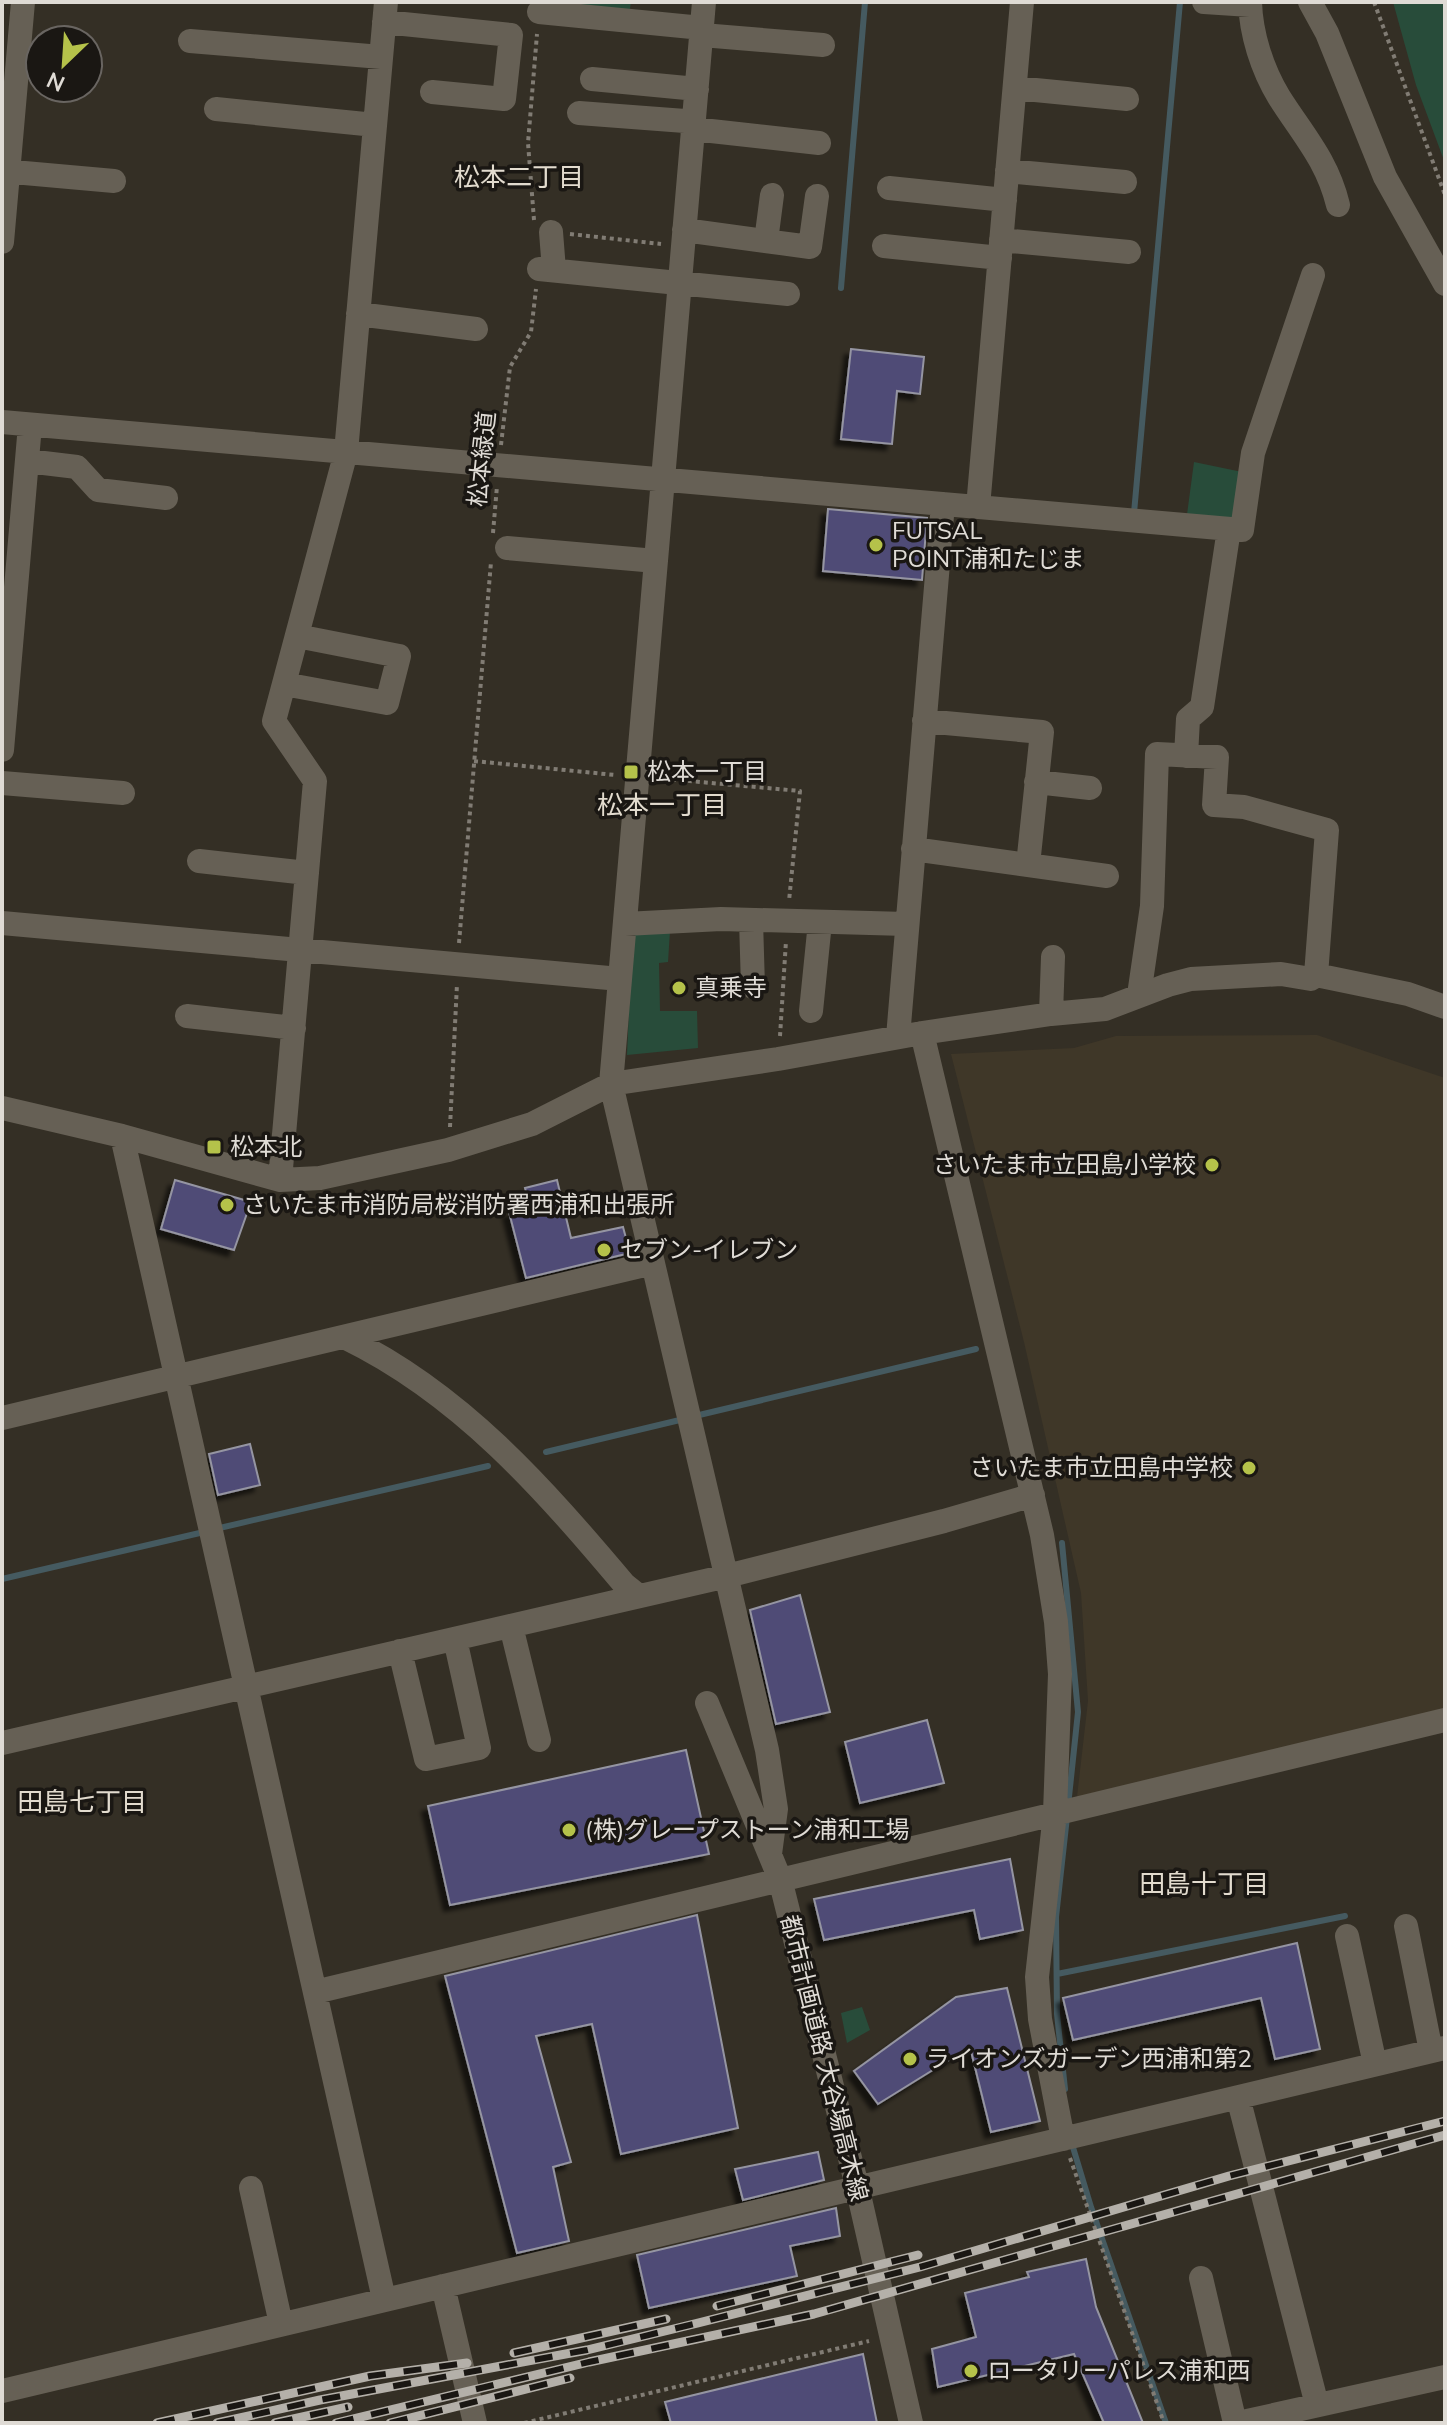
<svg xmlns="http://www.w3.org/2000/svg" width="1447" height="2425" viewBox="0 0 1447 2425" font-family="Mulish,'Noto Sans JP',sans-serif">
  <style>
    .built { fill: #3f3728 }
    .green { fill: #284c3a }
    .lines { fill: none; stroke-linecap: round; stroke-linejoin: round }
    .stream { stroke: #455a60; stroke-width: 6 }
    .building { fill: #4f4b76; stroke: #9595a2; stroke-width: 2; filter: url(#shadow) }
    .path { stroke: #817c74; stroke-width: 4; stroke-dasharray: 4 4; stroke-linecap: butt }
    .minor { stroke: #666055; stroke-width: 24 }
    .rail-casing { stroke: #b4b0a9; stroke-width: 9 }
    .rail { stroke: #1a1713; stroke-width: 6; stroke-dasharray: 18; stroke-linecap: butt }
    .poi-dot { fill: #b5c24a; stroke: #1a1713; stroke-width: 3 }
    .labels { text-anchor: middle; stroke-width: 7; stroke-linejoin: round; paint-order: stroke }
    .street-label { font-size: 24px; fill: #dfdbd5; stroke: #1a1713 }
    .poi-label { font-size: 24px; fill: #dfdbd5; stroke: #1a1713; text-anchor: start }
    .neighbourhood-label { font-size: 26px; fill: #e2dbce; stroke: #1a1713 }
  </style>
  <defs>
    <filter id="shadow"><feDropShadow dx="-6" dy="6" stdDeviation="2" flood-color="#0009"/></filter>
  </defs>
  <rect width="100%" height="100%" fill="#342f25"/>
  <path class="built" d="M1317 1035 1445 1078V1709L1077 1797 1088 1701 1081 1593 1024 1342 951 1054 1074 1048 1116 1036Z"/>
  <path class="green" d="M547 2H631L629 15Z
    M1393 2H1445V163L1416 85Z
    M1194 462 1247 473 1239 527 1186 522Z
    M670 931 668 962 659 963 660 1011H697L698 1048 627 1055 632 942 636 932Z
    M862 2007 870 2030 847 2043 841 2013Z"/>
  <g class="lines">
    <path class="stream" d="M841 288 865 2
      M1134 513 1180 2
      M695 1416 976 1349
      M546 1452 684 1419
      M215 1529 488 1466
      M1062 1543 1078 1712 1068 1806
      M2 1579 204 1532
      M1057 1974 1345 1916
      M1065 2089 1057 2014 1056 1917 1067 1817
      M1072 2144 1091 2207 1166 2423"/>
  </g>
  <path class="building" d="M851 349 924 357 920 394 897 391 892 444 841 439Z
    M828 509 927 518 922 580 823 571Z
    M175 1180 251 1202 234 1250 161 1229Z
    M557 1180 571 1238 623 1227 630 1253 526 1278 509 1212 530 1207 525 1188Z
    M250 1444 260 1485 218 1495 209 1454Z
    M800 1595 830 1712 776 1724 750 1610Z
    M927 1720 944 1783 860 1803 845 1742Z
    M686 1750 709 1854 450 1905 428 1806Z
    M1010 1859 1023 1930 980 1939 974 1910 824 1940 814 1899Z
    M697 1915 738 2128 621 2154 592 2024 536 2036 571 2162 553 2167 569 2241 517 2253 445 1976Z
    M1297 1943 1320 2049 1275 2059 1261 1998 1073 2040 1063 1998Z
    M1007 1988 1040 2121 991 2132 970 2047 878 2104 854 2071 956 1997Z
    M818 2152 824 2180 743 2200 735 2169Z
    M836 2208 840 2236 790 2246 797 2276 649 2308 637 2255Z
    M1086 2259 1096 2307 1143 2423H1104L1074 2354 938 2387 932 2349 976 2337 965 2293 1029 2277 1027 2272Z
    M863 2354 877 2423H671L665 2402Z"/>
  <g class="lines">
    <path class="path" d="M1374 2 1445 195
      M534 220 528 143 537 34
      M570 234 661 244
      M501 445 510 367 531 332 536 289
      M493 533 497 486
      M474 761 615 775
      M656 778 800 791 789 901
      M459 943 491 562
      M780 1036 786 941
      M450 1127 457 984
      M1070 2158 1164 2423
      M524 2423 869 2341"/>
    <path class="minor" d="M704 2 611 1084 767 1750 776 1809 770 1854
      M1204 2 1250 5
      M1250 2C1251 34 1262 69 1279 97 1303 135 1327 160 1338 205
      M1310 2 1327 33 1385 177 1445 284
      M539 12 702 28
      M384 22 511 35 504 99 432 92
      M702 35 823 45
      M190 41 381 57
      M592 79 697 89
      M1015 88 1127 99
      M216 109 375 125
      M579 113 685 121 693 129 819 143
      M2 171 114 181
      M1007 171 1125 182
      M889 188 1005 200
      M684 230 810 247 817 196
      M551 232 554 270
      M1001 240 1129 252
      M766 241 772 195
      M2 242 23 2
      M884 246 1000 258
      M539 269 788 294
      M358 314 476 329
      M2 422 1242 530 1253 453 1313 275
      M27 461 77 467 98 490 166 498
      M978 507 1022 2
      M507 548 656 561
      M284 684 387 703 399 656 297 636
      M924 721 1042 732 1028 865
      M2 750 30 425
      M1186 756 1188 719 1202 707 1229 529
      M1036 782 1090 788
      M2 783 123 793
      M913 849 1107 876
      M199 861 307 873
      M751 920 753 987
      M2 923 620 979
      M625 924 721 919 906 924
      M1139 995 1152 906 1157 754 1217 757 1214 805 1244 807 1327 830 1316 975
      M811 1011 820 922
      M1051 1014 1053 957
      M187 1016 294 1028
      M922 1033 1042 1535 1056 1622 1060 1674 1055 1813 1037 1977 1040 2019 1063 2139
      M898 1037 943 504
      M2 1108 122 1136 280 1180 320 1178 448 1150 532 1124 611 1084 778 1059 922 1033 1051 1014 1105 1009 1168 985 1191 979 1281 974 1311 979 1316 975 1408 994 1445 1007
      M122 1136 384 2299
      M280 1180 315 781 274 721 346 452 386 2
      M346 1338C461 1394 543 1488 624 1584L639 1596
      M2 1418 653 1263
      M511 1626 539 1740
      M400 1651 426 1759 479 1748 455 1639
      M707 1703 780 1879 857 2186 911 2423
      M2 1743 727 1576 944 1521 1033 1495
      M1406 1926 1431 2051
      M1347 1936 1375 2064
      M315 1992 1445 1720
      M1238 2097 1317 2405
      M251 2188 281 2324
      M1201 2278 1235 2423
      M443 2286 475 2423
      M2 2391 1445 2048
      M1238 2423 1445 2377"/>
    <g class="rail-casing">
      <path id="rail" d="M717 2306 918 2255
        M514 2353 666 2319
        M157 2423 370 2376 467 2363
        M217 2423 320 2400 587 2350 698 2323 920 2267 1229 2176 1445 2121
        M275 2423 348 2407
        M336 2423 589 2362 814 2314 1445 2135
        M390 2423 570 2378"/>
    </g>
    <use href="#rail" class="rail"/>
  </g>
  <g class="poi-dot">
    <circle cx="876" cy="545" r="8"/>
    <rect x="623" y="764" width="16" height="16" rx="4"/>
    <circle cx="679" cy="988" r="8"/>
    <rect x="206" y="1139" width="16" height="16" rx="4"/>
    <circle cx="1212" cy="1165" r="8"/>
    <circle cx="227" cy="1205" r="8"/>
    <circle cx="604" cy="1250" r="8"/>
    <circle cx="1249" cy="1468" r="8"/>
    <circle cx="569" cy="1830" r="8"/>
    <circle cx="910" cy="2059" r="8"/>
    <circle cx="971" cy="2371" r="8"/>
  </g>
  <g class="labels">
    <g class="street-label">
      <text transform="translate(482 459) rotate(-84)" y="8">松本緑道</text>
      <text transform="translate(824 2058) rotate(76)" y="8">都市計画道路 大谷場高木線</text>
    </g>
    <g class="poi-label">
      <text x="892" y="539">FUTSAL<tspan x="892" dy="28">POINT浦和たじま</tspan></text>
      <text x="647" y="780">松本一丁目</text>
      <text x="695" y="996">真乗寺</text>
      <text x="230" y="1155">松本北</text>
      <text x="1196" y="1173" text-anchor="end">さいたま市立田島小学校</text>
      <text x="243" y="1213">さいたま市消防局桜消防署西浦和出張所</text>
      <text x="620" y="1258">セブン-イレブン</text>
      <text x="1233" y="1476" text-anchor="end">さいたま市立田島中学校</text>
      <text x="585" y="1838">(株)グレープストーン浦和工場</text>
      <text x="926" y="2067">ライオンズガーデン西浦和第2</text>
      <text x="987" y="2379">ロータリーパレス浦和西</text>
    </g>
    <g class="neighbourhood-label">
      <text x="519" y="186">松本二丁目</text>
      <text x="662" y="814">松本一丁目</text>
      <text x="82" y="1811">田島七丁目</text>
      <text x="1204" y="1893">田島十丁目</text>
    </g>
  </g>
  <rect width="1447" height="2425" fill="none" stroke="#dfdbd5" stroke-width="8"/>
  <g transform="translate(64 64) rotate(205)"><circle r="38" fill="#1a1713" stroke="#696561" stroke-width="2"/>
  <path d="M0-6L14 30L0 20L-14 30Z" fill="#b5c24a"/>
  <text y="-12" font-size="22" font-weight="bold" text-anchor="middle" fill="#dfdbd5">N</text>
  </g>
</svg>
